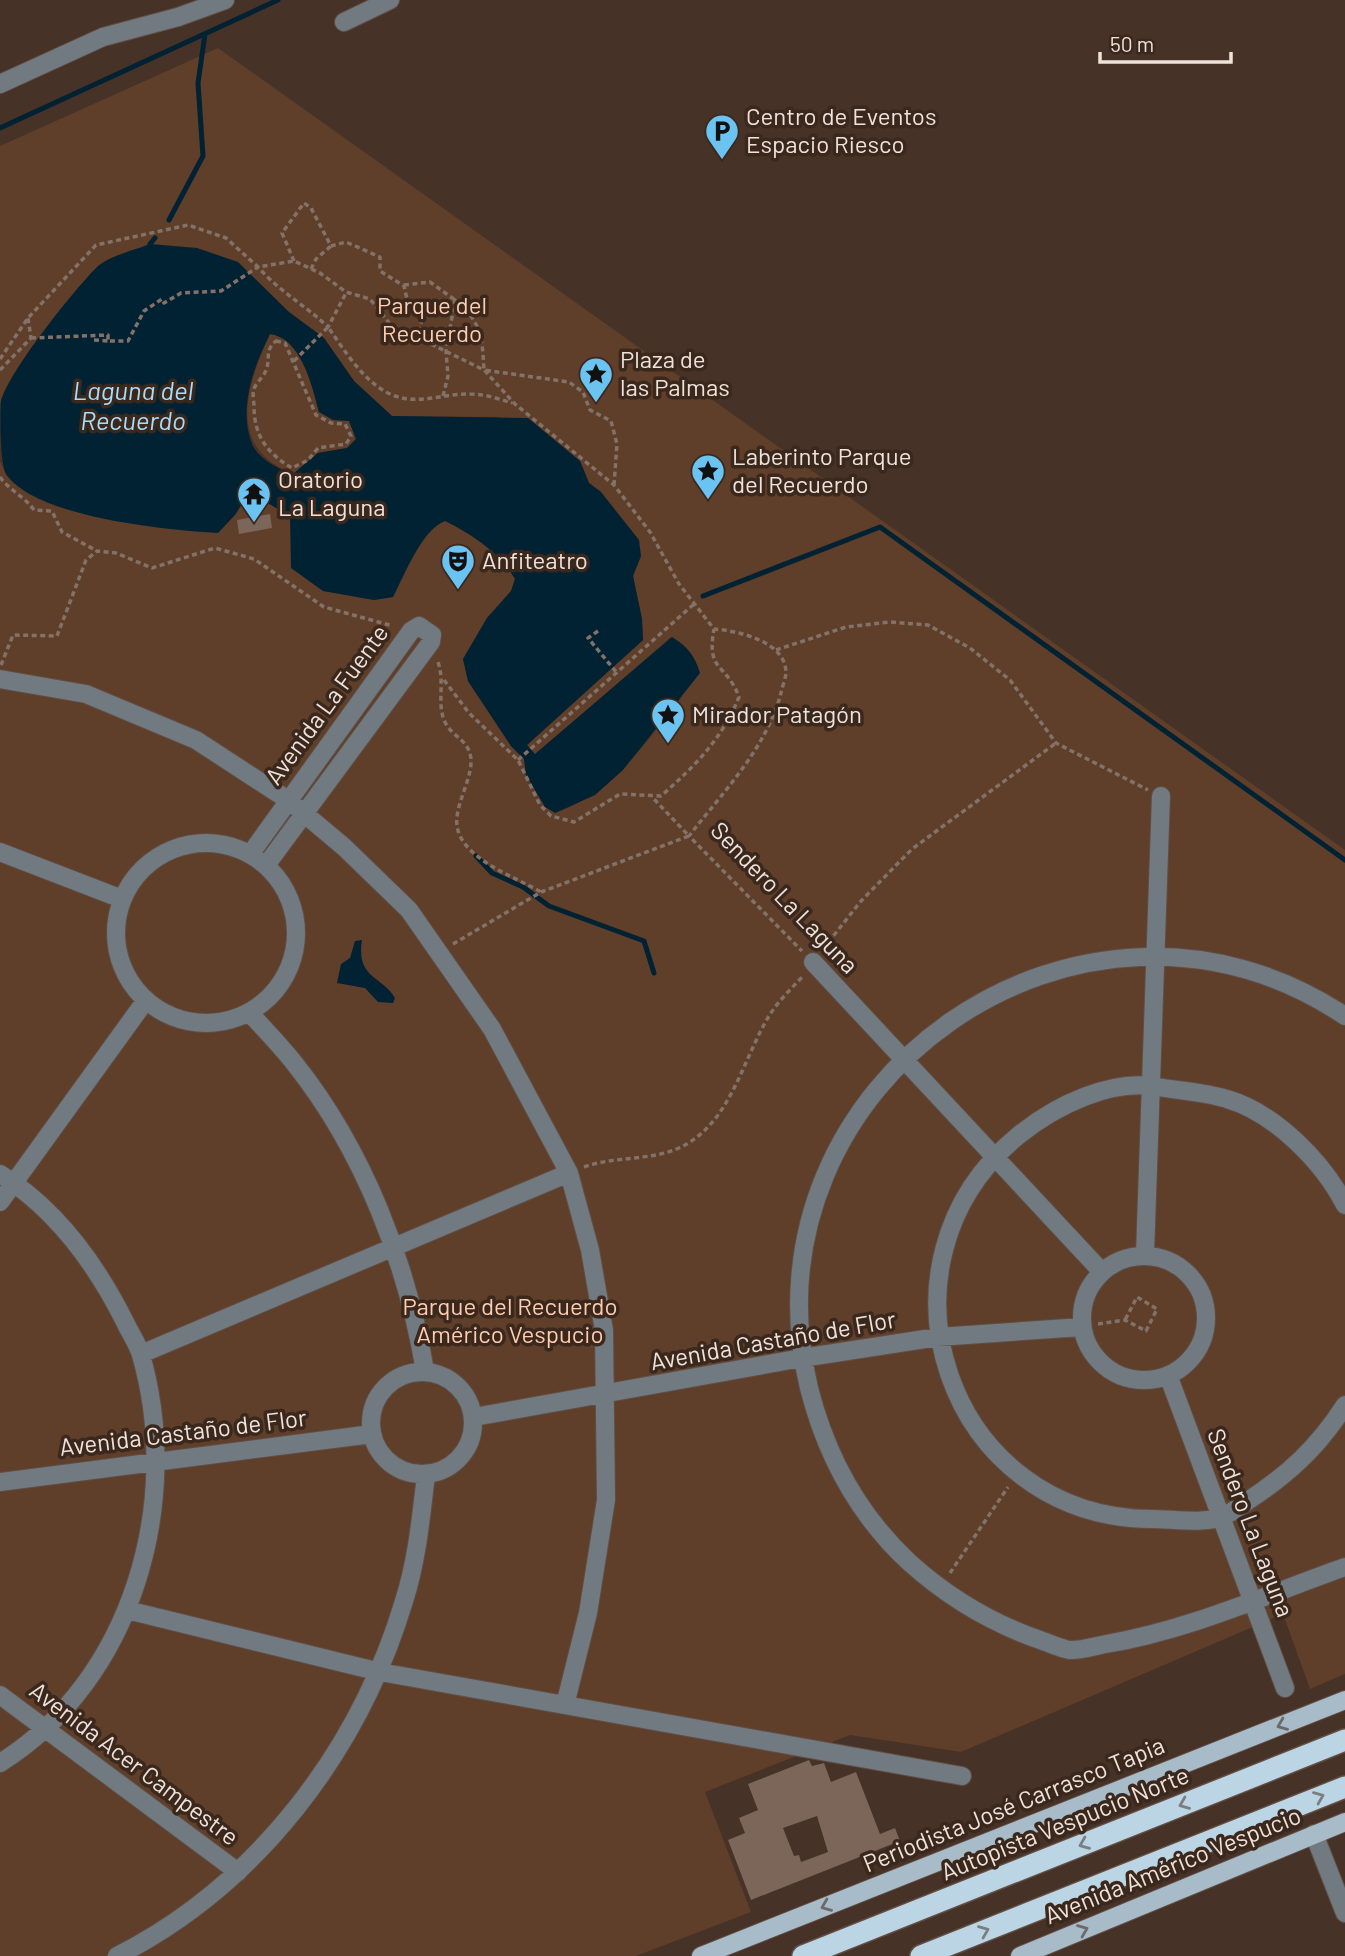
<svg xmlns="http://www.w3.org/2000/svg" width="1345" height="1956" viewBox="0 0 1345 1956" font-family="Barlow,sans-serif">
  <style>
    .green { fill: #5f3e2a }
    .water { fill: #023; fill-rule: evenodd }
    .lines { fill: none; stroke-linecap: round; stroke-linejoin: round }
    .stream { stroke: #023; stroke-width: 5 }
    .building { fill: #7b6659; fill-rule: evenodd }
    .minor-casing { stroke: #614e44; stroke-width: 20 }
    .major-casing { stroke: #614e44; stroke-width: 20 }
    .highway-casing { stroke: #614e44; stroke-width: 24 }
    .path { stroke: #837268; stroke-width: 3.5; stroke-dasharray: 5 3.5; stroke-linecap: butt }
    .minor { stroke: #707a80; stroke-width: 18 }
    .major { stroke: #a7bcc8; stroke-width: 18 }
    .highway { stroke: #bcd5e4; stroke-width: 21 }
    .oneway { stroke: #6c6b6a }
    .oneway2 { stroke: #7c7e80 }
    .labels { text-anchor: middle; stroke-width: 7; stroke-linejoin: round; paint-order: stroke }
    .poi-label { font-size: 24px; fill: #efe2db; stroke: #3b281d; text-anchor: start }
    .park-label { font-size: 24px; fill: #feccb0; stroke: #3b281d }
    .street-label { font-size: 24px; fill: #efe2db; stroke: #3b281d }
    .water-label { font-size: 26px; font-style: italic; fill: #a7dcfa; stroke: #3b281d }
  </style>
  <rect width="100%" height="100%" fill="#463227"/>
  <path class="green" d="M218 48 1345 850V1674L1310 1689 1283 1614 961 1752 850 1735 705 1792 751 1912 636 1956H0V461L7 476 235 515 245 498 266 502 290 516 323 591 374 600 393 597C404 575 422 529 445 521 472 534 500 552 515 579L511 591 487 618 463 659 468 681 511 746 524 759 526 775 555 813C616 791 643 745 682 697L671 637 535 755 527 745 643 640 642 619 633 576 641 556 601 492 589 483 580 461 498 417 392 416 354 381 324 338 289 312 99 265 37 340 0 403V146Z
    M270 334C301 338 312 385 319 412L333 419 349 421 356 439 347 448 318 453 293 474C226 448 246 386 270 334Z"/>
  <path class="water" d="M150 244 197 248 238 262 289 312 324 338 354 381 392 416 528 418 580 461 589 483 601 492 639 540 641 556 633 576 642 619 643 640 527 745 535 754 672 637C687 646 695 656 700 673L623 770 595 795 555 813 545 807 526 775 524 759 511 746 468 681 463 659 487 618 511 591 515 579C500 553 472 534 445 521 422 529 404 576 393 597L374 600 323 591 291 568 290 516 266 502 245 499 235 515 218 533C168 530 36 518 6 474 0 462 0 416 1 401 10 370 73 291 97 267 109 256 135 250 150 244ZM270 334C301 338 312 385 319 412L333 420 349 421 356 439 347 448 318 453 293 474C279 469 260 460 253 446 237 411 254 365 270 334Z
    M362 940C356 979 381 975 395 998L393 1003 378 1002 365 988 337 983 341 964 350 958 355 941Z"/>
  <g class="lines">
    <path class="stream" d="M0 128 278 0
      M169 220 203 156 198 83 205 34
      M150 244 155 238
      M703 596 880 527 1345 860
      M476 856 492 873 523 887 549 906 644 941 654 973"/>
  </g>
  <path class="building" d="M270 514 272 528 239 534 237 520Z
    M809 1760 812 1766 824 1763 831 1782 856 1772 880 1834 895 1828 900 1841 751 1900 728 1840 745 1833 739 1818 758 1810 748 1784ZM817 1816 828 1852 801 1862 799 1855 794 1856 783 1828Z"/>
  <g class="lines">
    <g class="minor-casing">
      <path id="minor" d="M344 22 390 0
        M0 84 103 37 178 17 225 0
        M0 679 86 694 196 740 288 800 344 847 409 910 492 1029 569 1173 590 1250 604 1330 606 1500 588 1613 565 1705
        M116 933a90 90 0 1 1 180 0a90 90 0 1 1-180 0Z
        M0 852 122 899
        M251 853 411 631 419 626 432 635 431 642 267 864
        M813 962 1102 1272
        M249 1012C264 1029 281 1046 295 1064 364 1151 407 1263 425 1371
        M1345 1016C1082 841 736 1081 809 1388 826 1455 859 1516 910 1563 949 1598 991 1623 1040 1640 1049 1643 1059 1648 1069 1650 1080 1651 1095 1646 1106 1644 1189 1630 1266 1595 1345 1567
        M0 1174C56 1209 96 1264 125 1322 130 1333 138 1344 141 1355 183 1502 133 1680 0 1763
        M0 1202 146 1000
        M1345 1205C1323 1162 1275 1113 1227 1099 1205 1092 1181 1091 1158 1087 1111 1078 1055 1106 1019 1135 861 1263 947 1518 1152 1519 1173 1519 1202 1524 1222 1517 1230 1514 1239 1506 1246 1502 1288 1475 1318 1447 1345 1405
        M1145 1254 1161 796
        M1082 1318a62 62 0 1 1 124 0a62 62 0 1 1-124 0Z
        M141 1354 569 1173
        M371 1423a51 51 0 1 1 102 0a51 51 0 1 1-102 0Z
        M1168 1375 1285 1688
        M474 1417 802 1358 938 1337 1082 1327
        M0 1482 372 1434
        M127 1610 380 1672 962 1776
        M0 1695 238 1872
        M1314 1834 1345 1913
        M117 1956C257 1885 359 1751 404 1601 417 1561 421 1517 426 1475"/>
    </g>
    <g class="major-casing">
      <path id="major" d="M701 1956 1345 1700
        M1020 1956 1345 1822"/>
    </g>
    <g class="highway-casing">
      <path id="highway" d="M803 1956 1345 1740
        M921 1956 1345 1787"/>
    </g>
    <path class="path" d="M294 261 282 233 304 203 311 208 331 246 346 242 380 257V271L404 286 407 299 423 312 419 335
      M311 269 316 259 331 246
      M404 285 430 282 455 300
      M31 338 108 335V341H128L144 311 162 299 164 303 181 293 221 291 258 267C280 292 305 305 328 327L346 293
      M94 340 108 341
      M276 341 285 343 316 415 331 423 345 424 351 436 346 444 318 448 308 460 292 468C267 453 254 436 254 406 254 401 252 393 254 389 256 382 264 377 266 370 271 358 264 351 276 341Z
      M0 359 28 318 96 245 188 225 226 238 258 267 294 261 320 273 346 292 370 299 390 324 484 370 515 404 614 485 650 532 679 584 714 629C738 631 785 641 786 672 786 678 782 687 781 693 766 749 723 792 689 836L802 951
      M294 361 328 327C345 351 366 386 395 396 420 405 445 393 470 394 485 394 499 399 512 403
      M0 370 31 338 28 318
      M443 396 448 376 446 351 455 300C482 323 482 336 484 370L569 382 583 392 590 410 611 421 617 444 614 485
      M0 477C9 490 24 496 34 510L52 511 62 532 97 551
      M598 631 588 638 617 673
      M776 650 846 627 890 622 928 625 970 648 1010 680 1056 743 1148 790
      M438 662C445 682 437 702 444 720 451 737 469 739 471 759 472 777 459 798 457 817 452 856 514 876 541 892
      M1 665 13 635 57 636 86 560 97 551 116 553 152 568 215 548 254 559 324 607 393 626
      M444 680 469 713 518 760 540 805 551 816 574 822 620 794 661 796C695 766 722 739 739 697 726 662 706 673 714 629
      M518 760 694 604
      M453 944 541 892 689 836 653 798
      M823 949 861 901 912 849 1056 743
      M584 1167C615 1156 650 1161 679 1148 731 1124 742 1060 769 1016 778 1001 792 988 804 975
      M1098 1324 1125 1320 1146 1331 1157 1309 1137 1297 1125 1320
      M950 1573 1008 1487"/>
    <use href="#minor" class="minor"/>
    <use href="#major" class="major"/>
    <use href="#highway" class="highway"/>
  </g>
  <defs><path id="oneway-chevron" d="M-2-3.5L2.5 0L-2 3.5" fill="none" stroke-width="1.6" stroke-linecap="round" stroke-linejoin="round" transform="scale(1.75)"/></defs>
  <g class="oneway">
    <use href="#oneway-chevron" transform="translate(1282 1725) rotate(158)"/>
    <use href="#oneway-chevron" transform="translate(826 1906) rotate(158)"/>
    <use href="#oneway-chevron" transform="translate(1083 1930) rotate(-22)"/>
  </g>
  <g class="oneway2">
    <use href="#oneway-chevron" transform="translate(1319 1797) rotate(-22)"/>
    <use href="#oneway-chevron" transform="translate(1184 1804) rotate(158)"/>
    <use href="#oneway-chevron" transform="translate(1084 1844) rotate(158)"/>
    <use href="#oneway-chevron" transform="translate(984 1931) rotate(-22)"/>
  </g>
  <defs>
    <g id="parking-pin" transform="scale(1.75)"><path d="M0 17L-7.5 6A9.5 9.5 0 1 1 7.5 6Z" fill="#6bc3f2" stroke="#3b281d"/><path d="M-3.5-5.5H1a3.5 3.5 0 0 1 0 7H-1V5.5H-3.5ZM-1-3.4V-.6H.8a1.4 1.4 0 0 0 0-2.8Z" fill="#111"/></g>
    <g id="sight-pin" transform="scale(1.75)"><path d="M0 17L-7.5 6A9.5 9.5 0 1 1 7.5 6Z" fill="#6bc3f2" stroke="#3b281d"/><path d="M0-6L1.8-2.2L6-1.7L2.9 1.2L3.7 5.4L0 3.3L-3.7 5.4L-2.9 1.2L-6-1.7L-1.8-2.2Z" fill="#111"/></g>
    <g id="temple-pin" transform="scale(1.75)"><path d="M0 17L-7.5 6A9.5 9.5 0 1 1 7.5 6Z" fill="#6bc3f2" stroke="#3b281d"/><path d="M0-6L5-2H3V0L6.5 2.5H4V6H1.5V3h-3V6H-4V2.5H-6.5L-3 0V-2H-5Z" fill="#111"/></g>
    <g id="theatre-pin" transform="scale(1.75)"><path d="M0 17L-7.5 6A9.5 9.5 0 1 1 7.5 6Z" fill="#6bc3f2" stroke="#3b281d"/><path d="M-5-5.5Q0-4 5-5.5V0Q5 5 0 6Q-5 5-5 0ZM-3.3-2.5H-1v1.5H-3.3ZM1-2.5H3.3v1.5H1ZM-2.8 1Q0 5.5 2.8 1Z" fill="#111"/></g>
  </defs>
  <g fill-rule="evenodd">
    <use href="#parking-pin" x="722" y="131"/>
    <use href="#sight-pin" x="596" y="374"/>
    <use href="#sight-pin" x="708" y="471"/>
    <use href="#temple-pin" x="254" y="494"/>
    <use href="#theatre-pin" x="458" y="561"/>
    <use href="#sight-pin" x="668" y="715"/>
  </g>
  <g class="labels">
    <g class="poi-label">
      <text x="746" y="125">Centro de Eventos<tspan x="746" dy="28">Espacio Riesco</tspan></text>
      <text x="620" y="368">Plaza de<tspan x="620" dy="28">las Palmas</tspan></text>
      <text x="732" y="465">Laberinto Parque<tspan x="732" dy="28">del Recuerdo</tspan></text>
      <text x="278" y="488">Oratorio<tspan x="278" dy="28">La Laguna</tspan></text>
      <text x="482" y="569">Anfiteatro</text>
      <text x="692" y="723">Mirador Patagón</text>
    </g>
    <g class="park-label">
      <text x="432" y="314">Parque del<tspan x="432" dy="28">Recuerdo</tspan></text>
      <text x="510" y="1315">Parque del Recuerdo<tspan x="510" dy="28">Américo Vespucio</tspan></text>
    </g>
    <g class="street-label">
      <text transform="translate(327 705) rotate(-54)" y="8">Avenida La Fuente</text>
      <text transform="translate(784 898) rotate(46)" y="8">Sendero La Laguna</text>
      <text transform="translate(773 1341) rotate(-10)" y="8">Avenida Castaño de Flor</text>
      <text transform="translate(183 1433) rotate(-7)" y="8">Avenida Castaño de Flor</text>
      <text transform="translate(1250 1523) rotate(69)" y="8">Sendero La Laguna</text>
      <text transform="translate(134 1764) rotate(37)" y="8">Avenida Acer Campestre</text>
      <text transform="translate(1014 1805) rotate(-22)" y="8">Periodista José Carrasco Tapia</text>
      <text transform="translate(1065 1824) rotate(-22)" y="8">Autopista Vespucio Norte</text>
      <text transform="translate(1173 1866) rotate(-22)" y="8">Avenida Américo Vespucio</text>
    </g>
    <g class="water-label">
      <text x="133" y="400">Laguna del<tspan x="133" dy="30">Recuerdo</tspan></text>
    </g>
  </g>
  <path d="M1100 52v10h131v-10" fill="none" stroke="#efe2db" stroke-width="3.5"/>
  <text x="1110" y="52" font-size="21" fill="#efe2db" stroke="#3b281d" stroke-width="5" paint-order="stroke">50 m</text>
</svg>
